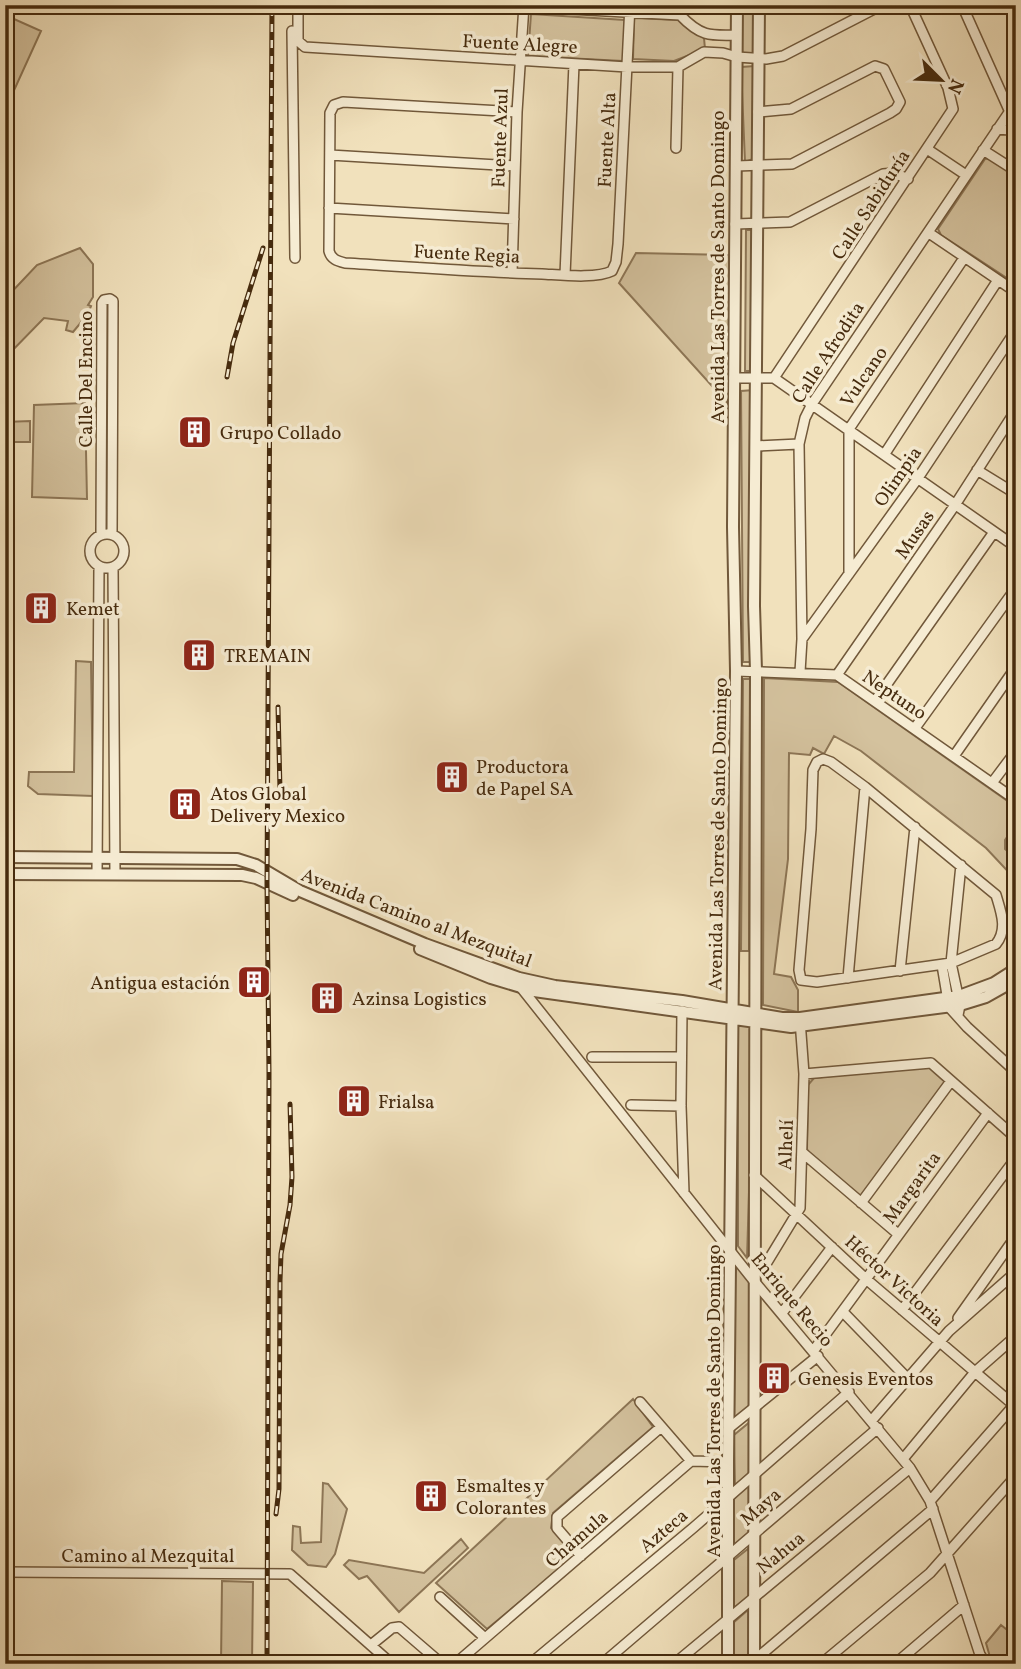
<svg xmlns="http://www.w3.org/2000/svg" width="1021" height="1669" viewBox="0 0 1021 1669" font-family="Vollkorn,serif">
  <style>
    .green { fill: #d4c29e; stroke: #8d7656; stroke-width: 2 }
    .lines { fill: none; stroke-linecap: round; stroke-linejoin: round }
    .minor-casing { stroke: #71583a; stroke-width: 12 }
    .tertiary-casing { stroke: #71583a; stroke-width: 14 }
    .minor { stroke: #f6ecd3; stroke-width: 9 }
    .tertiary { stroke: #f6ecd3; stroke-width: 10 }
    .rail-casing { stroke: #462b0e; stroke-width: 5 }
    .rail { stroke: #f6ecd3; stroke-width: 2.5; stroke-dasharray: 8; stroke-linecap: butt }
    .labels { text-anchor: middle; stroke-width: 7; stroke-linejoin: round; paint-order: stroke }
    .street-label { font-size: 19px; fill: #462b0e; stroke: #f6ecd3 }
    .poi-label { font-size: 19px; fill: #462b0e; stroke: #f6ecd3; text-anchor: start }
  </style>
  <rect width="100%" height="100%" fill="#f1e1bc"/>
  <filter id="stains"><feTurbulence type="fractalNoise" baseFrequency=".00286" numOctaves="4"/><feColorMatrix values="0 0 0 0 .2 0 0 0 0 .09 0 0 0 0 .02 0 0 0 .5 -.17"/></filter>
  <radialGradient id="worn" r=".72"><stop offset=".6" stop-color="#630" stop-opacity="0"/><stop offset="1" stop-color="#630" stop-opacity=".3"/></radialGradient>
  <path class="green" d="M742 5H758L757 54H742Z
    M531 14 625 20 623 61 528 56Z
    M5 15 41 31 11 97 5 95Z
    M634 18 679 20 704 38 705 49 674 61 633 59Z
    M755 66 753 159 745 162 741 67Z
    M990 158 1016 175V284L941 235 938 229 985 159Z
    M746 230H753L752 371H745Z
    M80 248 93 264V297L88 305 91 306 88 314 73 332 66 330 68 321 44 318 5 358V299L37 265Z
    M636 253 729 255 730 406 619 283Z
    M754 390 751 662H743L741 391Z
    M85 403 87 499 32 497 34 405Z
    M30 421V442H5V422Z
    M76 661 91 662 93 796 38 794 28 786 29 772H74Z
    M764 678 838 682 1016 807V824L1005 840V849L1016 858V880L986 848 861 751 834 736 824 754 813 748 810 755 789 753 788 859 774 974 791 977 798 990V1012L763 1005Z
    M743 679H750L749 951H741Z
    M738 1024 754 1027 747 1258 738 1246Z
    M926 1066 934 1068 947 1080 864 1197H858L809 1153 807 1149 808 1085 814 1078Z
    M735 1261 751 1283 752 1409 734 1423Z
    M633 1399 653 1427 553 1513 551 1528 574 1553V1557L487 1629 436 1583Z
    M751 1421 750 1472 735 1486 734 1435Z
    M750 1482V1537L733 1552 734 1499Z
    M323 1483 328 1484 347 1509 335 1554 326 1567 308 1565 292 1550 293 1526 300 1527 301 1543 321 1542Z
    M461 1539 468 1548 399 1612 367 1576 359 1579 344 1565 349 1560 424 1573Z
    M749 1548 750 1595 734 1609V1560Z
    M222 1581 253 1582 252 1664H221Z
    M749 1609 750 1660 745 1664H733V1623Z
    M1001 1625 1016 1637V1664H992L986 1643Z"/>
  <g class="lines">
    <g class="minor-casing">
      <path id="minor" d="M298 5V41L305 47 627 67H678L704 52 723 53 737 57 766 59 783 56 882 5
        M495 5 680 15C700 36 709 36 736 35
        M962 5 1009 110
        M1009 5 1016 21
        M292 31 295 258
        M517 112 343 102 334 105 330 113 329 251C331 259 337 261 345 263 411 267 476 272 542 274 561 275 596 279 612 271L616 262 618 244 630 5
        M997 129 1010 130 1016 127
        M676 148 678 67
        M927 149 966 175
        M983 150 1016 171
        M330 155 515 166
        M736 166 792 164 890 113 896 109 900 102 884 69 875 66 791 109 758 112
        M329 208 514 219
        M735 224 790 222 883 174 894 173 908 179
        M929 233 1016 292
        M512 273 517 112 524 5
        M565 275 574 64
        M734 378H774
        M774 378 953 109 948 88 910 5
        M774 378 1016 547
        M756 446 799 444
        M884 455 998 280
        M977 470 1016 494
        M90 551a17 17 0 1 1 34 0a17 17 0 1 1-34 0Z
        M101 534 102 303 104 300 110 299 113 301 112 534
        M113 567 115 874
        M849 574V429L964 258
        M802 639 918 478 1016 330
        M736 671 837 675 1016 800
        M800 672 802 639 799 444 805 418 812 404 1016 102
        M837 675 955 505 1016 410
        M875 701 994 532
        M915 728 1016 588
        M954 756 1016 667
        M823 759 831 762 865 787 996 895C1001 912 1008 929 996 944L951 963 817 982 801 980 799 970 811 829 813 770 817 762Z
        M992 783 1016 751
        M1016 833 1013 841 1016 850
        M97 874 99 567
        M942 965 949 1007 967 1027 1016 1072
        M900 971 915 827
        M848 978 865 787
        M519 985 754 1281 910 1468 930 1501 983 1664
        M682 1011 681 1106 684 1193
        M958 1015 960 1005 951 963 961 865
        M592 1057H681
        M804 1074 931 1063 1016 1138
        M631 1105 681 1106
        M803 1153 898 1234
        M754 1175 866 1279 1016 1407
        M861 1203 951 1081
        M766 1264 800 1208 804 1074 800 1020
        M902 1310 1016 1158
        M843 1312 907 1378
        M782 1313 832 1247
        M958 1318 1016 1236
        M814 1350 988 1113
        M640 1402 691 1461
        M872 1420 949 1331 1016 1272
        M729 1428 818 1356
        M903 1459 975 1372 1016 1336
        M930 1501 1016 1403
        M581 1556 557 1528V1517L661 1427
        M5 1572 290 1574 392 1664
        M440 1597 485 1638
        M371 1645 392 1628 399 1627 442 1664
        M455 1664 691 1461 728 1462
        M530 1664 693 1528 849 1392
        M602 1664 878 1428
        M674 1664 910 1468
        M750 1664 933 1509
        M821 1664 930 1573 1016 1476
        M895 1664 964 1605
        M971 1664 981 1656"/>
    </g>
    <g class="tertiary-casing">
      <path id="tertiary" d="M5 857 237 859 256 865 300 891 425 944 519 978 555 986 682 1001 782 1018H800L959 996 994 983 1016 969
        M5 874 242 875 256 878 293 895
        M420 949 491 978 534 991 791 1027 960 1005 986 997 1016 980
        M728 1664V1462L736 671 733 527 737 5
        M754 1664 756 671 754 606 759 5"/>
    </g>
    <use href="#minor" class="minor"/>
    <use href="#tertiary" class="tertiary"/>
    <g class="rail-casing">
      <path id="rail" d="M227 377 233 343 263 248
        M278 707 280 790
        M276 1514 279 1489 280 1281 281 1254 290 1205 292 1177 290 1104
        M267 1664 269 1073 267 883 272 5"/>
    </g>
    <use href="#rail" class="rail"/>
  </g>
  <defs>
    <g id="building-square" transform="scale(1.75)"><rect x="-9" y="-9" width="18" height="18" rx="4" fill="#8f2418" stroke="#f6ecd3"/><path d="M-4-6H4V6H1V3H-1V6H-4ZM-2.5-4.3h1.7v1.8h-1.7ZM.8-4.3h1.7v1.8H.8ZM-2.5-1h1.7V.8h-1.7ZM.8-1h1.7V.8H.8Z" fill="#fff"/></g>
  </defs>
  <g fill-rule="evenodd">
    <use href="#building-square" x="195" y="432"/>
    <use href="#building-square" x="41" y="608"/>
    <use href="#building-square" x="199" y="655"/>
    <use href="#building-square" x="452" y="777"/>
    <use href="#building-square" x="185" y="804"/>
    <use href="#building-square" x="254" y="982"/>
    <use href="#building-square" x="327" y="998"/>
    <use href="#building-square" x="354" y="1101"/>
    <use href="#building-square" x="774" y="1378"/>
    <use href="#building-square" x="431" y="1496"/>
  </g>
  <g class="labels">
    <g class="street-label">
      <text transform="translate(520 43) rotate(3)" y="7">Fuente Alegre</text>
      <text transform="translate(499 138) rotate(-88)" y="7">Fuente Azul</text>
      <text transform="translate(606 140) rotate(-87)" y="7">Fuente Alta</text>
      <text transform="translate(870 204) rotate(-57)" y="7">Calle Sabiduría</text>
      <text transform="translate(467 253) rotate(3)" y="7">Fuente Regia</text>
      <text transform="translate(717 267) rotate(-90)" y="7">Avenida Las Torres de Santo Domingo</text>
      <text transform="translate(827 352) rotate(-57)" y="7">Calle Afrodita</text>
      <text transform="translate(863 376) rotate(-56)" y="7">Vulcano</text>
      <text transform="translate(85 379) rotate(-90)" y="7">Calle Del Encino</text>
      <text transform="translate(897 476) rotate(-55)" y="7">Olimpia</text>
      <text transform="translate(914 534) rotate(-56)" y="7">Musas</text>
      <text transform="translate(895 694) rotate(34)" y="7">Neptuno</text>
      <text transform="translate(717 834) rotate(-89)" y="7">Avenida Las Torres de Santo Domingo</text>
      <text transform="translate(417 917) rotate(21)" y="7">Avenida Camino al Mezquital</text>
      <text transform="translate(785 1145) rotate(-88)" y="7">Alhelí</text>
      <text transform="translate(911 1187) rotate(-54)" y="7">Margarita</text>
      <text transform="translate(895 1280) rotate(42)" y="7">Héctor Victoria</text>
      <text transform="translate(793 1299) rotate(50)" y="7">Enrique Recio</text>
      <text transform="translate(713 1401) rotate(-90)" y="7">Avenida Las Torres de Santo Domingo</text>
      <text transform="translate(760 1506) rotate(-41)" y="7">Maya</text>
      <text transform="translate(663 1530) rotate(-40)" y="7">Azteca</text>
      <text transform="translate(576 1538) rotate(-41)" y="7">Chamula</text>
      <text transform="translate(780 1552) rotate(-39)" y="7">Nahua</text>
      <text x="148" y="1562">Camino al Mezquital</text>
    </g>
    <g class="poi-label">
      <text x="220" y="439">Grupo Collado</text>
      <text x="66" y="615">Kemet</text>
      <text x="224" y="662">TREMAIN</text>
      <text x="476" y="773">Productora<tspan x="476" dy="22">de Papel SA</tspan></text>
      <text x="210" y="800">Atos Global<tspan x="210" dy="22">Delivery Mexico</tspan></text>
      <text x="230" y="989" text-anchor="end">Antigua estación</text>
      <text x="352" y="1005">Azinsa Logistics</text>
      <text x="378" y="1108">Frialsa</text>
      <text x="798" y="1385">Genesis Eventos</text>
      <text x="456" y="1492">Esmaltes y<tspan x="456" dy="22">Colorantes</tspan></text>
    </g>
  </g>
  <rect width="1021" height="1669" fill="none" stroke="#f1e1bc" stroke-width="28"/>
  <rect x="7" y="7" width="1007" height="1655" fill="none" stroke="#462b0e" stroke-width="3.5"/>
  <rect x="14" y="14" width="993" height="1641" fill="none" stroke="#462b0e" stroke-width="2"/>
  <g transform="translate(941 80) rotate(114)" stroke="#f6ecd3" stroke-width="5" paint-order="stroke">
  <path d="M0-5L12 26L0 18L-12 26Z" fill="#462b0e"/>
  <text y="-10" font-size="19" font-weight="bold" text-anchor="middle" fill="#462b0e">N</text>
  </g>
  <rect width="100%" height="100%" filter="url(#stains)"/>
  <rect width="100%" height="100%" fill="url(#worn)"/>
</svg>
